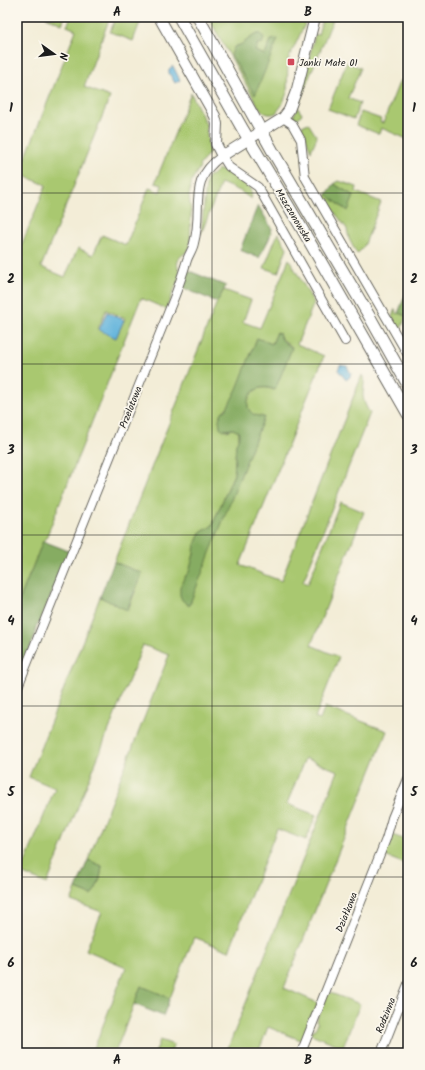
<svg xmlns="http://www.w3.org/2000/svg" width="425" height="1070" viewBox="0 0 425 1070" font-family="Kalam,sans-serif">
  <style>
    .green { fill: #a9c86f; stroke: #627246; fill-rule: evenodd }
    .forest { fill: #86ac62; stroke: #51643f }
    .water { fill: #5fb2db; stroke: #3e677c }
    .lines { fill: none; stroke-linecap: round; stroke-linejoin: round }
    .minor-casing { stroke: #67655d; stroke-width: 10 }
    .tertiary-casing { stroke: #67655d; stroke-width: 12 }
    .secondary-casing { stroke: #67655d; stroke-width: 13 }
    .minor { stroke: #fff; stroke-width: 8 }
    .tertiary { stroke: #fff; stroke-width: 10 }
    .secondary { stroke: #fff; stroke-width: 11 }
    .grid { fill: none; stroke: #1c1c1c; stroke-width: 1; stroke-opacity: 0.55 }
    .poi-dot { fill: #d1495b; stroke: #fbf7ec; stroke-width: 1.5 }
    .labels { text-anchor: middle; stroke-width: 3.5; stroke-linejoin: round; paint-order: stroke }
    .poi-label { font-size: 10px; fill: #1c1c1c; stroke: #fbf7ec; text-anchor: start }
    .street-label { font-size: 10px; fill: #1c1c1c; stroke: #fbf7ec }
    .neatline { fill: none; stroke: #1c1c1c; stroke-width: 1.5 }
    .grid-label { font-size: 13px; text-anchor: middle; font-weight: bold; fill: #1c1c1c }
  </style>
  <rect width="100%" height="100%" fill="#fbf7ec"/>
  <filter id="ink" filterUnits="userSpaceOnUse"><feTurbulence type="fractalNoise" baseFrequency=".025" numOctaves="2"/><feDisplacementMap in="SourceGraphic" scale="8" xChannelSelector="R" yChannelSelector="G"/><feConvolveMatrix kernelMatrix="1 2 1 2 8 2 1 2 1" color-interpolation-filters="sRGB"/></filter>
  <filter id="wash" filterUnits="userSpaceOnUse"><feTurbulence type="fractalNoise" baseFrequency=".012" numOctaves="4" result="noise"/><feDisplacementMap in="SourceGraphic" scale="16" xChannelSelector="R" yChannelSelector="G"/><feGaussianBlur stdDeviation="0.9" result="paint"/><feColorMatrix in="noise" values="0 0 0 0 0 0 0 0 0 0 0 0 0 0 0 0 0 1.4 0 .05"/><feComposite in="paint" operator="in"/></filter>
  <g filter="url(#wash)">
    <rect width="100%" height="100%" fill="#f3edd7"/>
    <path class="green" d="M46 17H65L62 24Z
      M71 17H110L84 87 110 97 41 267 65 277 78 248 93 255 102 235 126 245 149 188 160 192 162 185 155 183 191 93 206 124 209 153 199 166 200 167 192 180 189 196 191 212 190 248C187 254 180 254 178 261 176 266 180 269 180 273 180 278 169 302 166 309L141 298 46 538 43 541 17 606V256L46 185 19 174 76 30 67 26ZM106 310 125 318 116 338 98 329Z
      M116 17H142L133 41 110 32Z
      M208 17H306L308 18V22H306L288 60 287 93 282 105 276 113C268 116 263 113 258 106ZM257 34H261L262 44 259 42 255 51 265 55 271 40 255 95 242 44 253 36Z
      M323 17H334L297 107 302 114 295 121 293 118 297 107 315 34 318 35Z
      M347 62 361 68 348 98 360 103 354 119 328 109Z
      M400 80 408 84V136L407 139 381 128 379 134 356 125 361 112 381 119 380 122 383 123Z
      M308 123 317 137 311 151 304 134 300 127Z
      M218 169 221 171 223 169C233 177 256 184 251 199L240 191 221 183 201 234 206 183 208 176 212 175Z
      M339 181 357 187 356 192 381 202 365 244 362 249 357 254 349 239 347 229 325 199 327 194 344 209 354 196 334 184Z
      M278 233 287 248 278 273 264 268Z
      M289 259 314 303 297 344 324 356 240 565 281 581 362 375C366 381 363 388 363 395 363 401 367 409 370 413L303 582 308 584 340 502 364 512 311 645 339 657 315 718 320 720 325 707 387 731 284 988 318 1003 314 1013 310 1016 308 1022 309 1027 303 1041 268 1027 258 1053H226L338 771 305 758 287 804 316 815 306 840 277 829 229 951 194 937 170 998 141 986 115 1053H92L126 967 86 950 102 912 71 901 76 889 91 895C98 888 101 876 102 866L88 860 169 655 143 645 47 884 21 873 55 788 29 777 100 597 128 610 142 574 114 562 217 302 224 290 251 300 243 322 260 328ZM277 332 279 333 281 338 292 347 274 390C252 380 239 406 254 415 257 416 261 416 264 417L188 605 184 578 189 572 192 565 195 545 200 533 212 526 234 474 236 444 239 437V432L233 429 227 431 222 412C236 403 250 355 257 338L272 344Z
      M395 309 397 314 398 313 406 316 402 327 399 330 392 317Z
      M390 834 408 841V865L382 855Z
      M328 992 360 1004 343 1047 311 1034 312 1031 315 1029 318 1023 316 1021Z
      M160 1040 174 1045 170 1053H155Z"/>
    <path class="forest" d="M257 34H261L264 38 262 44 258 43 255 51 265 55 271 40 278 39 255 95 231 55 234 47 242 44 253 36Z
      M334 184 354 196 348 211 332 199 327 194Z
      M258 205 272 229 269 239 259 258 240 250Z
      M187 270 226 286 217 302 183 288V280Z
      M407 291 408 310 406 316 398 313Z
      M277 332 279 333C281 341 286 343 292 348L275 390C251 379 239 408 255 415 257 416 261 416 264 417L189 606 182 600 180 595V587L184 578 189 572 194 554 195 545 200 533 212 526 234 474 236 444 239 437V432L233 429 222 430 220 427 219 419 222 412 226 410 237 389 257 338 272 344Z
      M43 541 69 551 40 622C36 625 35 627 36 633L19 676 17 675V606Z
      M114 562 142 573 127 610 100 597Z
      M88 860 102 866C101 876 98 888 91 895L76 889Z
      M141 986 170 998 163 1016 134 1004Z"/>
    <path class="water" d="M173 66 180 80 175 83 169 73V69Z
      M107 312 124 320 116 338 99 330Z
      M340 365 347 366 351 374 350 377 346 380 338 370Z"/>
  </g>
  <g filter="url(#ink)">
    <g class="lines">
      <g class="minor-casing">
        <path id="minor" d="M283 118 292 124 301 140 305 177 408 355
          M17 689 174 298C179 285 183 273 187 260 189 254 193 249 194 243 204 207 186 181 222 156L229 167 258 187 345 341
          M301 1053 386 839 392 818 408 779
          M381 1053 408 984"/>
      </g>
      <g class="tertiary-casing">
        <path id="tertiary" d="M159 17 215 116 217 124 216 144 222 156 283 118 289 110 297 89 315 17"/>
      </g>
      <g class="secondary-casing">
        <path id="secondary" d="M179 17 242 128 301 227 408 414
          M198 17 276 157 371 319 408 385"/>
      </g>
      <use href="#minor" class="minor"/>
      <use href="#tertiary" class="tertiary"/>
      <use href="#secondary" class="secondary"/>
    </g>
  </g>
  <path class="grid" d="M212 17V1053M17 193H408M17 364H408M17 535H408M17 706H408M17 877H408"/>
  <rect class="poi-dot" x="287" y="58" width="8" height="8" rx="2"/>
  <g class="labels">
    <g class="poi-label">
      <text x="299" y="66">Janki Małe 01</text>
    </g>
    <g class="street-label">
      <text transform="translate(294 215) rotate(59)" y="4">Mszczonowska</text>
      <text transform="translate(130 407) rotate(-68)" y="4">Przelotowa</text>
      <text transform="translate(346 912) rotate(-68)" y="4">Działkowa</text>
      <text transform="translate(385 1015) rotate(-68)" y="4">Rodzinna</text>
    </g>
  </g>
  <rect width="425" height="1070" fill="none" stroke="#fbf7ec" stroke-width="44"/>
  <g transform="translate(54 54) rotate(104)" stroke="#fbf7ec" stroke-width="3" paint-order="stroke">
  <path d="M0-3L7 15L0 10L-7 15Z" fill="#1c1c1c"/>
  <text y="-6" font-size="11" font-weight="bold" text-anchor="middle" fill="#1c1c1c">N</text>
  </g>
  <rect x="22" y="22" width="381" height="1026" class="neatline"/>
  <g class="grid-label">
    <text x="117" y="16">A</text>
    <text x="308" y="16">B</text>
    <text x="11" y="112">1</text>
    <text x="414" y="112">1</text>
    <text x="11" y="283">2</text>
    <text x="414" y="283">2</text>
    <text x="11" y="454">3</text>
    <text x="414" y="454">3</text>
    <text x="11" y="625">4</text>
    <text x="414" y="625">4</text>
    <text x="11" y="796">5</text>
    <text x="414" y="796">5</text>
    <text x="11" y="967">6</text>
    <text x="414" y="967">6</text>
    <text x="117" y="1064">A</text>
    <text x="308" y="1064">B</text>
  </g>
</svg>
